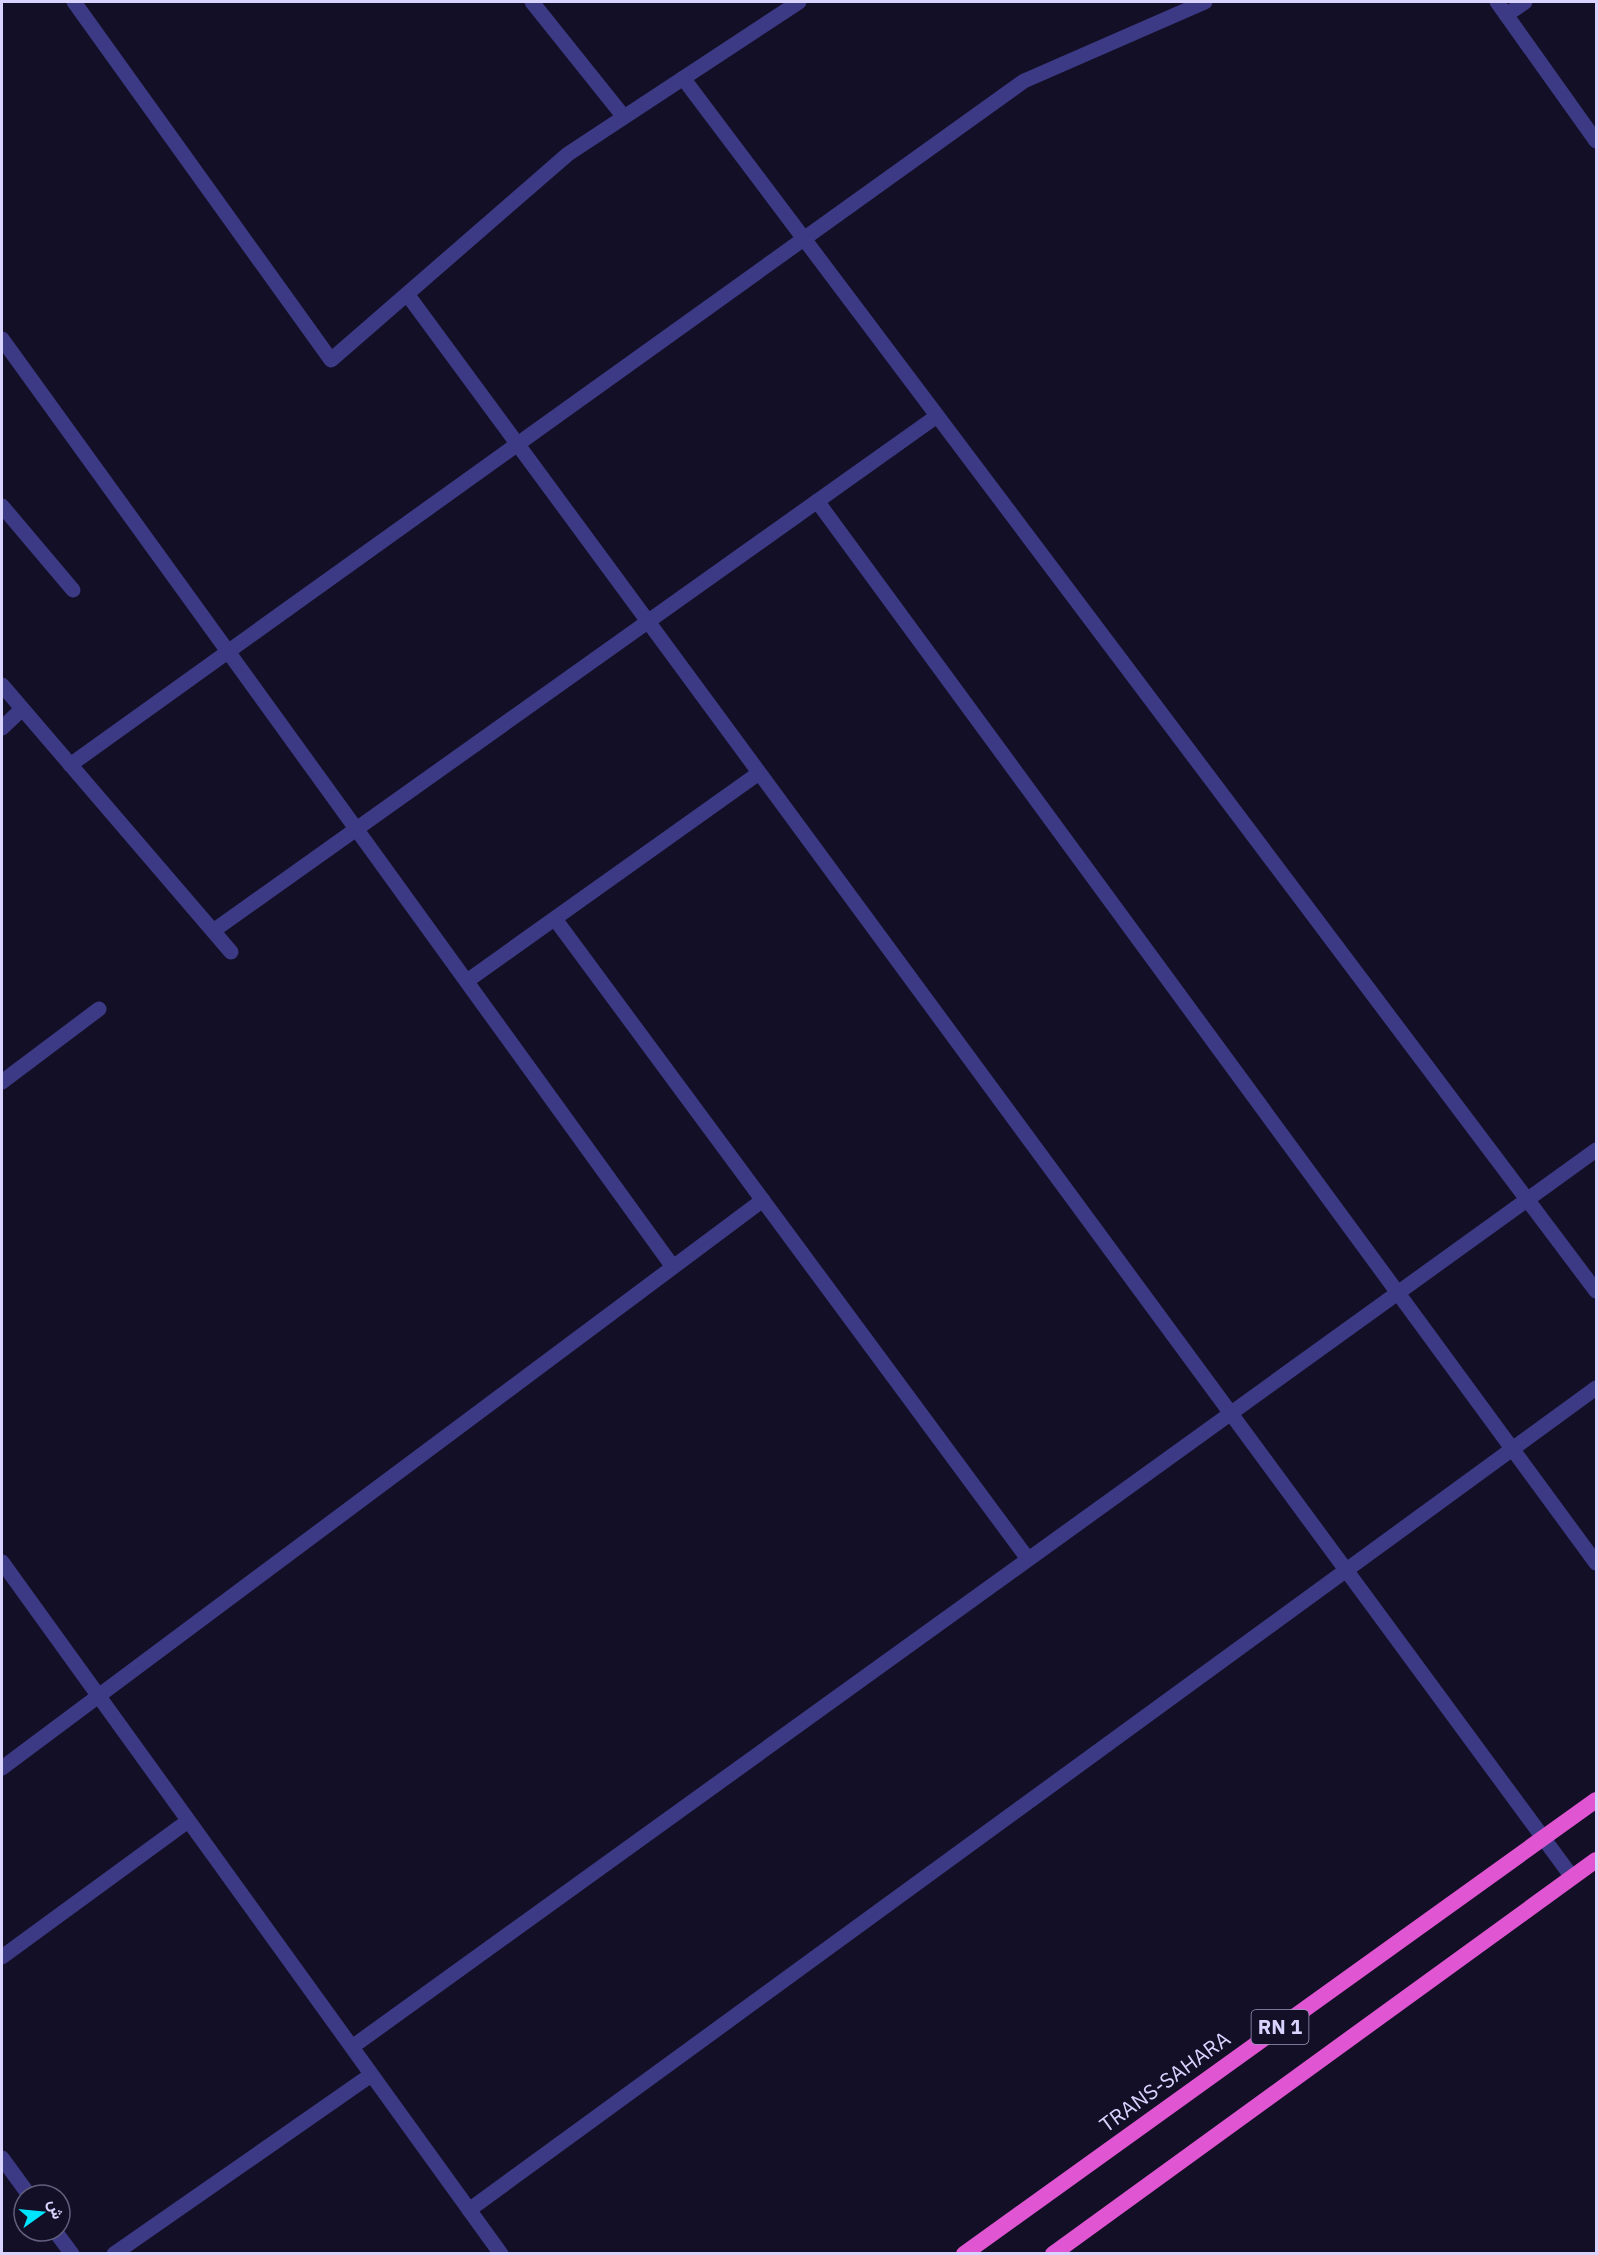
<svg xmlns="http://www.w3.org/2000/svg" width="1598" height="2255" viewBox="0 0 1598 2255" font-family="'IBM Plex Sans',Vazirmatn,sans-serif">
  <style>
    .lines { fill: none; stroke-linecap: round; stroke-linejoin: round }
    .minor { stroke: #3d3a85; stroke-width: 15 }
    .trunk { stroke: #e055d1; stroke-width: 16 }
    .labels { text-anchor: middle; stroke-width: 5; stroke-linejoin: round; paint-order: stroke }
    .shield { fill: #130f26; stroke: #9e99be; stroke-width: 1.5 }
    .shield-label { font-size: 20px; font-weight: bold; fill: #d9d4ff }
    .street-label { font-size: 21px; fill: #d9d4ff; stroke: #130f26 }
  </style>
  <rect width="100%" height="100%" fill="#130f26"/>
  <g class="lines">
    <path class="minor" d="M74 2 331 360 568 154 799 2
      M532 2 624 117
      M1497 2 1596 141
      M1506 15 1525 2
      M683 78 1596 1291
      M407 294 1572 1877
      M2 339 673 1267
      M817 501 1596 1563
      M2 506 73 590
      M2 685 231 952
      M2 728 22 709
      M70 765 1024 81 1205 2
      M555 919 1028 1559
      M213 931 937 416
      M467 981 759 773
      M2 1082 99 1009
      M2 1562 501 2254
      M2 1768 763 1200
      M2 1957 188 1821
      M352 2047 1596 1150
      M2 2158 29 2195
      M469 2210 1596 1388
      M55 2231 72 2254
      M114 2254 371 2075"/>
    <path class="trunk" d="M964 2254 1596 1800
      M1053 2254 1596 1860"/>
  </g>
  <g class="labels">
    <rect class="shield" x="1251.5" y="2010" width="57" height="34" rx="4.5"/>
    <g class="shield-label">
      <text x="1280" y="2034">RN 1</text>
    </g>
    <g class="street-label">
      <text transform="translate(1165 2082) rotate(-36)" y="7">TRANS-SAHARA</text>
    </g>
  </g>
  <rect width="1598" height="2255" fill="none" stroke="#d9d4ff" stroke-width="6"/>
  <g transform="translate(42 2213) rotate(75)"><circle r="28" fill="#130f26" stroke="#625e7d" stroke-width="1.5"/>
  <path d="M0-4.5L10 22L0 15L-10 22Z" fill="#00e5ff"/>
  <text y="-9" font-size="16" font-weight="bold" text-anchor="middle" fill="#d9d4ff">ش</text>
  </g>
</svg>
